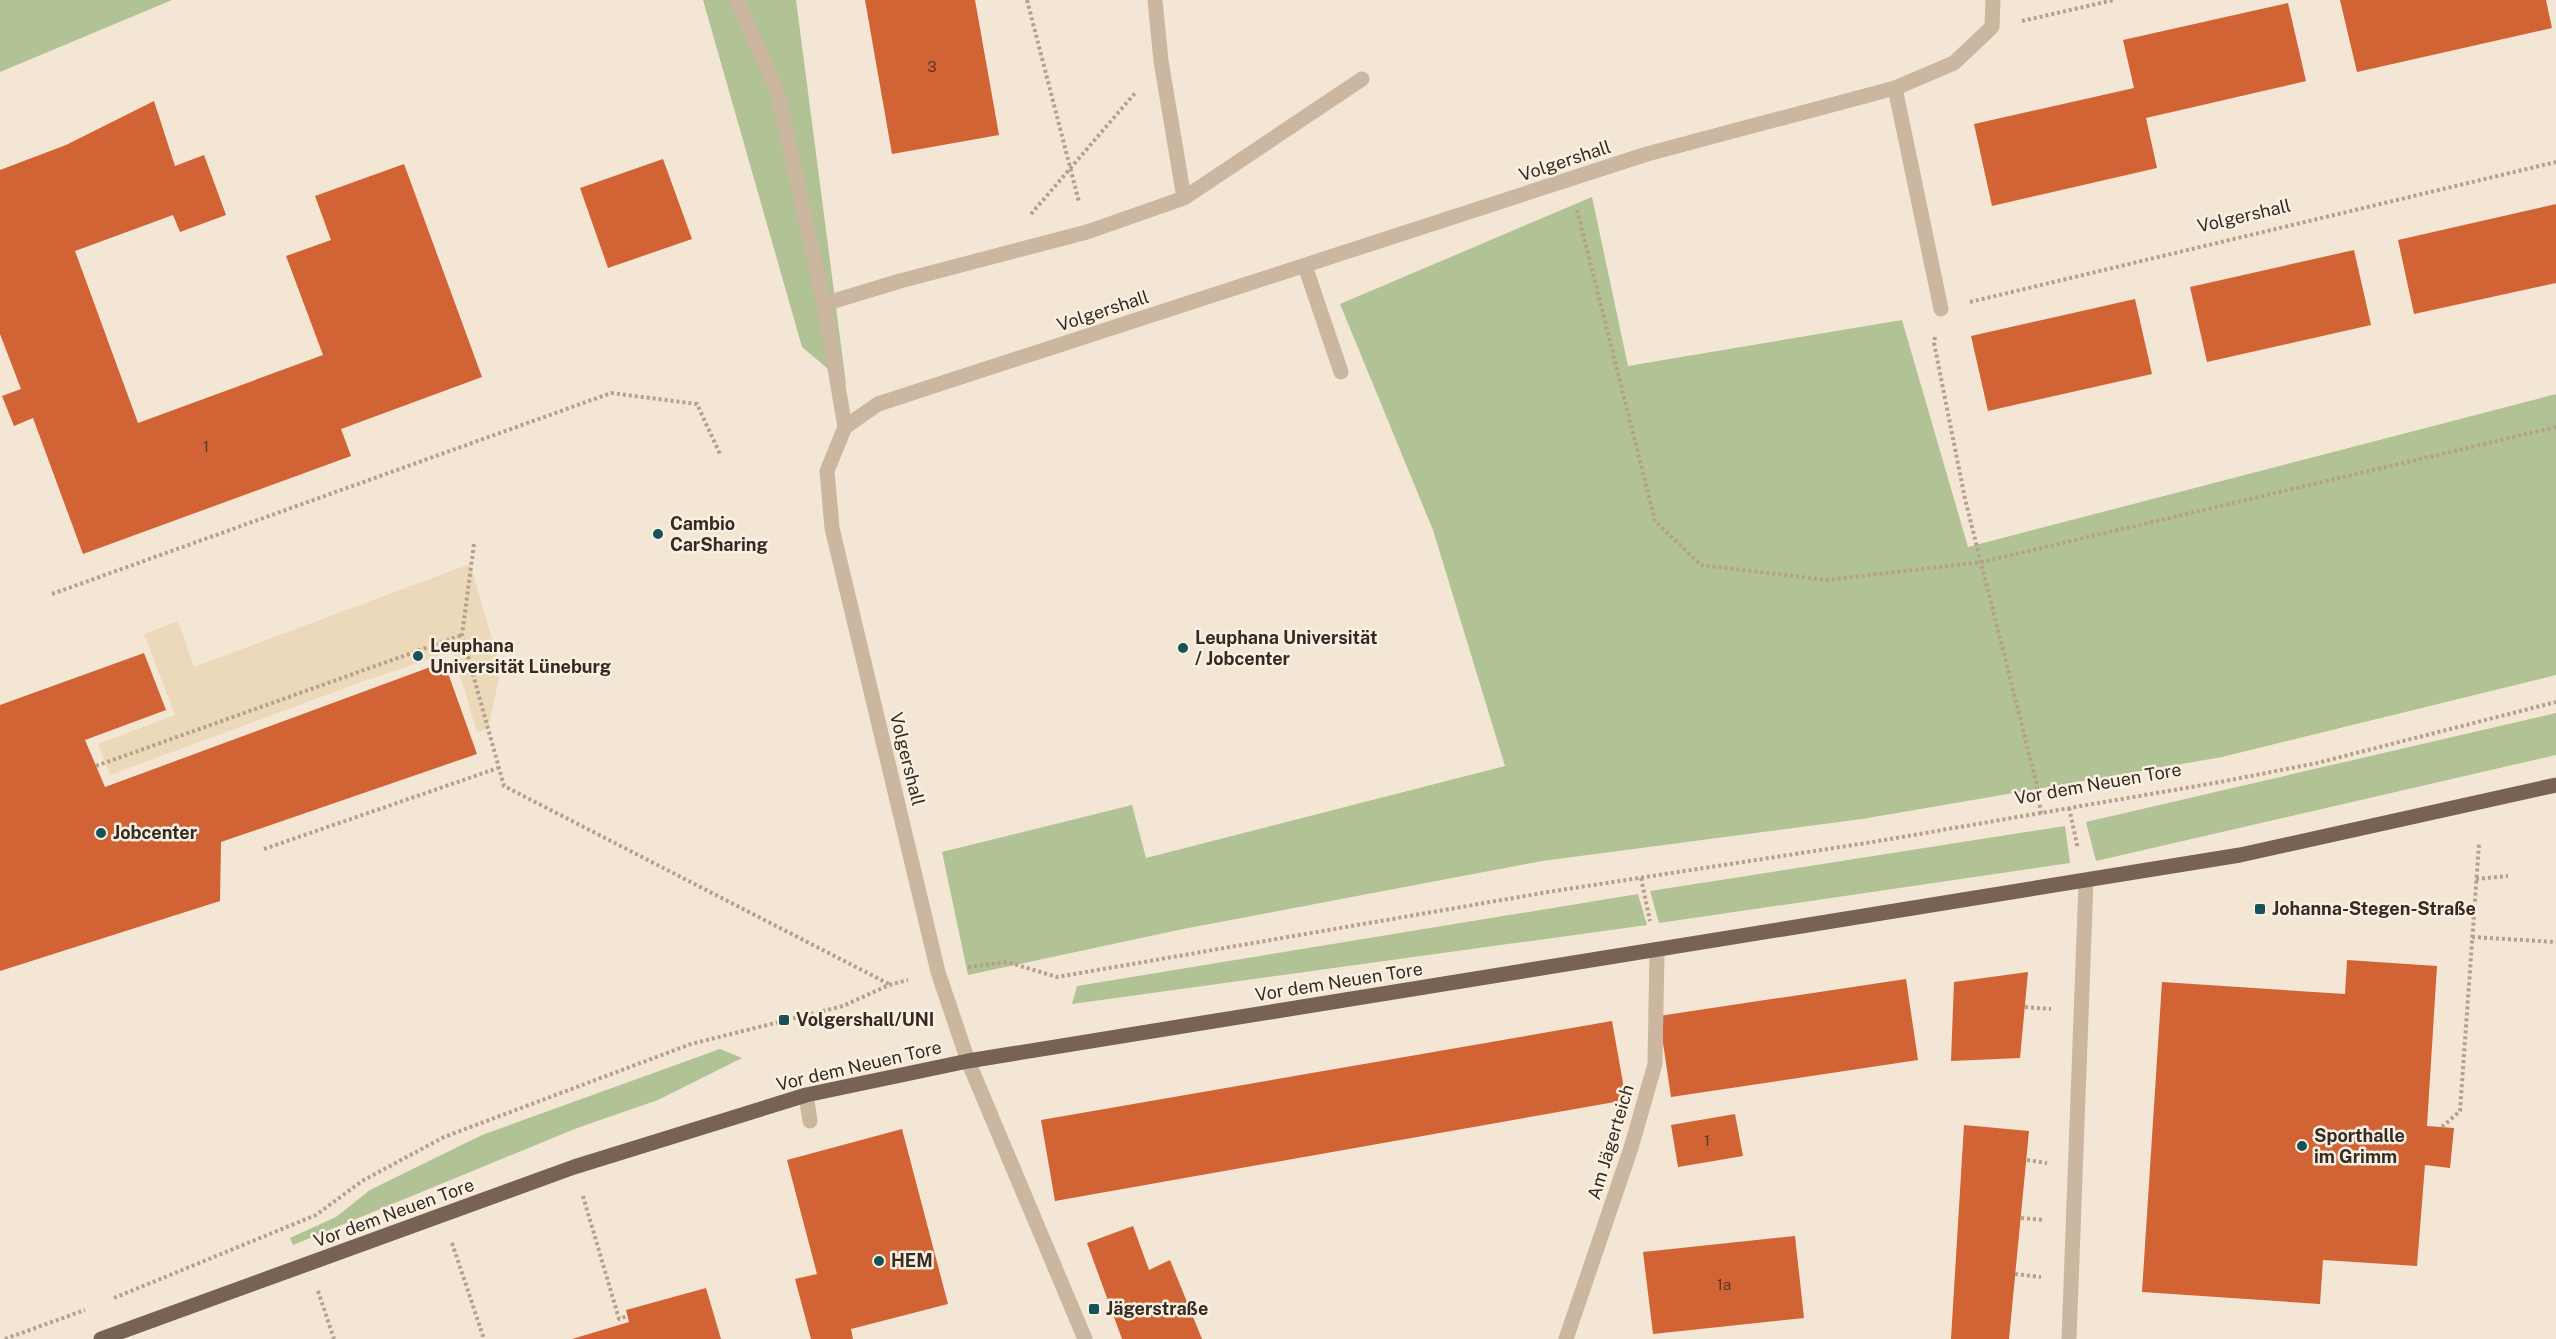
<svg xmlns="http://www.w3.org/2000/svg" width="2556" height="1339" viewBox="0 0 2556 1339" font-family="'Public Sans',sans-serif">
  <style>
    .green { fill: #b1c294 }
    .plaza { fill: #ecd9ba }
    .building { fill: #d16335 }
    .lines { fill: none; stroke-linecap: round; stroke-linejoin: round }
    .path { stroke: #b7a08b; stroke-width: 4; stroke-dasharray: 3 3; stroke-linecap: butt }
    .minor { stroke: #cbb6a0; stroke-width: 15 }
    .major { stroke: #786254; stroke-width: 15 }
    .poi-dot { fill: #175159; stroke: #faf0e1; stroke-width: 2 }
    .labels { text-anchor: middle; stroke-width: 5; stroke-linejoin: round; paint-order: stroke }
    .number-label { font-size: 15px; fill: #5c3828 }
    .street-label { font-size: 18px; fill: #352a24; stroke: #faf0e1 }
    .poi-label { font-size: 18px; font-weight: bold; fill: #352a24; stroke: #faf0e1; text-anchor: start }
  </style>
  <rect width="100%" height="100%" fill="#f3e6d5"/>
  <path class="green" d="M0 0H172L0 72Z
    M703 0H796L846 384 802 347Z
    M1592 197 1628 366 1902 320 1968 547 2556 394V675L2222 757 1862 819 1542 861 1183 929 968 975 942 852 1132 805 1146 858 1505 766 1433 530 1340 304Z
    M2556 713V755L2096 861 2086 822Z
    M2065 826 2070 863 1659 923 1650 891Z
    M1638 894 1647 925 1072 1004 1077 986Z
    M720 1049 742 1058 658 1100 577 1128 293 1245 290 1238 336 1217 370 1190 482 1135Z"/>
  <path class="plaza" d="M470 564 501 669 488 729 477 732 453 651 364 681 110 775 98 744 175 715 144 634 178 621 194 667Z"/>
  <path class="building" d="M865 0H975L999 135 892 154Z
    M2340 0H2546L2552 28 2357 72Z
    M2288 3 2306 81 2146 118 2157 168 1992 206 1974 124 2134 88 2123 40Z
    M154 101 175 166 204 155 226 215 180 232 173 215 75 251 138 423 323 355 286 256 331 240 315 196 404 164 482 377 341 429 351 456 83 554 33 418 14 426 2 396 21 389 0 334V170L66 145Z
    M663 159 692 239 608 268 580 188Z
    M2556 204V283L2414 314 2398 240Z
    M2354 250 2371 325 2207 362 2190 287Z
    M2135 299 2152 374 1988 411 1971 336Z
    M144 653 166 710 85 740 105 787 444 662 477 754 221 842 220 901 0 971V705Z
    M2347 960 2437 966 2427 1126 2454 1128 2450 1168 2425 1165 2417 1266 2323 1260 2320 1304 2142 1292 2162 982 2345 994Z
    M2028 972 2020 1058 1951 1061 1954 982Z
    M1906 979 1918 1060 1671 1097 1659 1016Z
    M1612 1021 1626 1100 1055 1201 1041 1120Z
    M1735 1114 1743 1156 1678 1167 1671 1125Z
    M1964 1125 2029 1131 2009 1339H1951Z
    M902 1129 948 1304 851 1329 853 1339H811L795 1279 817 1274 787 1160Z
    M1133 1226 1149 1270 1170 1260 1202 1339H1122L1087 1243Z
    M1795 1236 1804 1318 1653 1334 1643 1252Z
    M706 1288 721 1339H572L629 1322 626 1310Z"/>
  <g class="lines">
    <path class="path" d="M1027 0 1079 202
      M2022 21 2114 0
      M1577 210 1655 521 1701 565 1827 580 1982 562 2556 427
      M1031 214 1136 92
      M1970 302 2556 162
      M1935 337 1934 343 1965 499 2036 782 2041 814
      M474 544 462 635 504 786 889 984
      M52 594 611 393 697 404 720 454
      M96 766 462 635
      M2069 808 2078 849
      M264 849 498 768
      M1641 878 1650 921
      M2476 879 2508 876
      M2472 937 2556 942
      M968 967 1007 962 1057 977 1548 892 1873 842 2220 782 2317 763 2556 702
      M2025 1007 2051 1009
      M2442 1127 2460 1111 2479 844
      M2027 1160 2047 1163
      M583 1196 619 1319 627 1316
      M2021 1218 2044 1220
      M452 1243 484 1339
      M2015 1274 2041 1277
      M318 1291 334 1339
      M114 1298 316 1215 362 1181 444 1137 691 1044 843 1006 889 985 908 980
      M5 1339 85 1310"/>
    <path class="minor" d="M737 0 778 94 824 304
      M1155 0 1161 61 1184 198
      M1895 88 1941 309
      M1305 266 1341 372
      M845 427 824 304 900 281 1087 232 1184 198 1362 79
      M806 1095 810 1121
      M1085 1339 968 1061 938 972 832 528 827 471 845 427 878 404 1647 154 1895 88 1954 63 1992 27 1993 0
      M1566 1339 1631 1148 1655 1064 1657 951
      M2069 1339 2086 882"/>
    <path class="major" d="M101 1339 574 1167 806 1095 968 1061 2240 855 2556 785"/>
  </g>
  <g class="poi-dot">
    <circle cx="658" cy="534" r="6"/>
    <circle cx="1183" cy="648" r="6"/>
    <circle cx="418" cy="656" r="6"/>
    <circle cx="101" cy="833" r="6"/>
    <rect x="2254" y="903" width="12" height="12" rx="3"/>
    <rect x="778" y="1014" width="12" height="12" rx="3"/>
    <circle cx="2302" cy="1146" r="6"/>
    <circle cx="879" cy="1261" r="6"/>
    <rect x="1088" y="1303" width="12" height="12" rx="3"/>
  </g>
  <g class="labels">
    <g class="number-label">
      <text x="932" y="72">3</text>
      <text x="206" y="452">1</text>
      <text x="1707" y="1146">1</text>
      <text x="1724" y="1290">1a</text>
    </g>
    <g class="street-label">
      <text transform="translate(1565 161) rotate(-18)" y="6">Volgershall</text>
      <text transform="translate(2244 216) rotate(-13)" y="6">Volgershall</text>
      <text transform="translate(1103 311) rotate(-18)" y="6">Volgershall</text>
      <text transform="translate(907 759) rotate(76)" y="6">Volgershall</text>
      <text transform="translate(2098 784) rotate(-10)" y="6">Vor dem Neuen Tore</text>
      <text transform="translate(1339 982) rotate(-9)" y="6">Vor dem Neuen Tore</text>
      <text transform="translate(859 1066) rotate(-13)" y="6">Vor dem Neuen Tore</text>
      <text transform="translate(1611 1142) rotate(-73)" y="6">Am Jägerteich</text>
      <text transform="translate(394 1213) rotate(-20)" y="6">Vor dem Neuen Tore</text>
    </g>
    <g class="poi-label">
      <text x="670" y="530">Cambio<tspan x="670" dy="21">CarSharing</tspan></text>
      <text x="1195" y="644">Leuphana Universität<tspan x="1195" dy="21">/ Jobcenter</tspan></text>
      <text x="430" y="652">Leuphana<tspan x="430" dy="21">Universität Lüneburg</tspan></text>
      <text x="113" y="839">Jobcenter</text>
      <text x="2272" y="915">Johanna-Stegen-Straße</text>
      <text x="796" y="1026">Volgershall/UNI</text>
      <text x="2314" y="1142">Sporthalle<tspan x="2314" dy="21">im Grimm</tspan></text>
      <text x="891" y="1267">HEM</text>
      <text x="1106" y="1315">Jägerstraße</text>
    </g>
  </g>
</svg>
